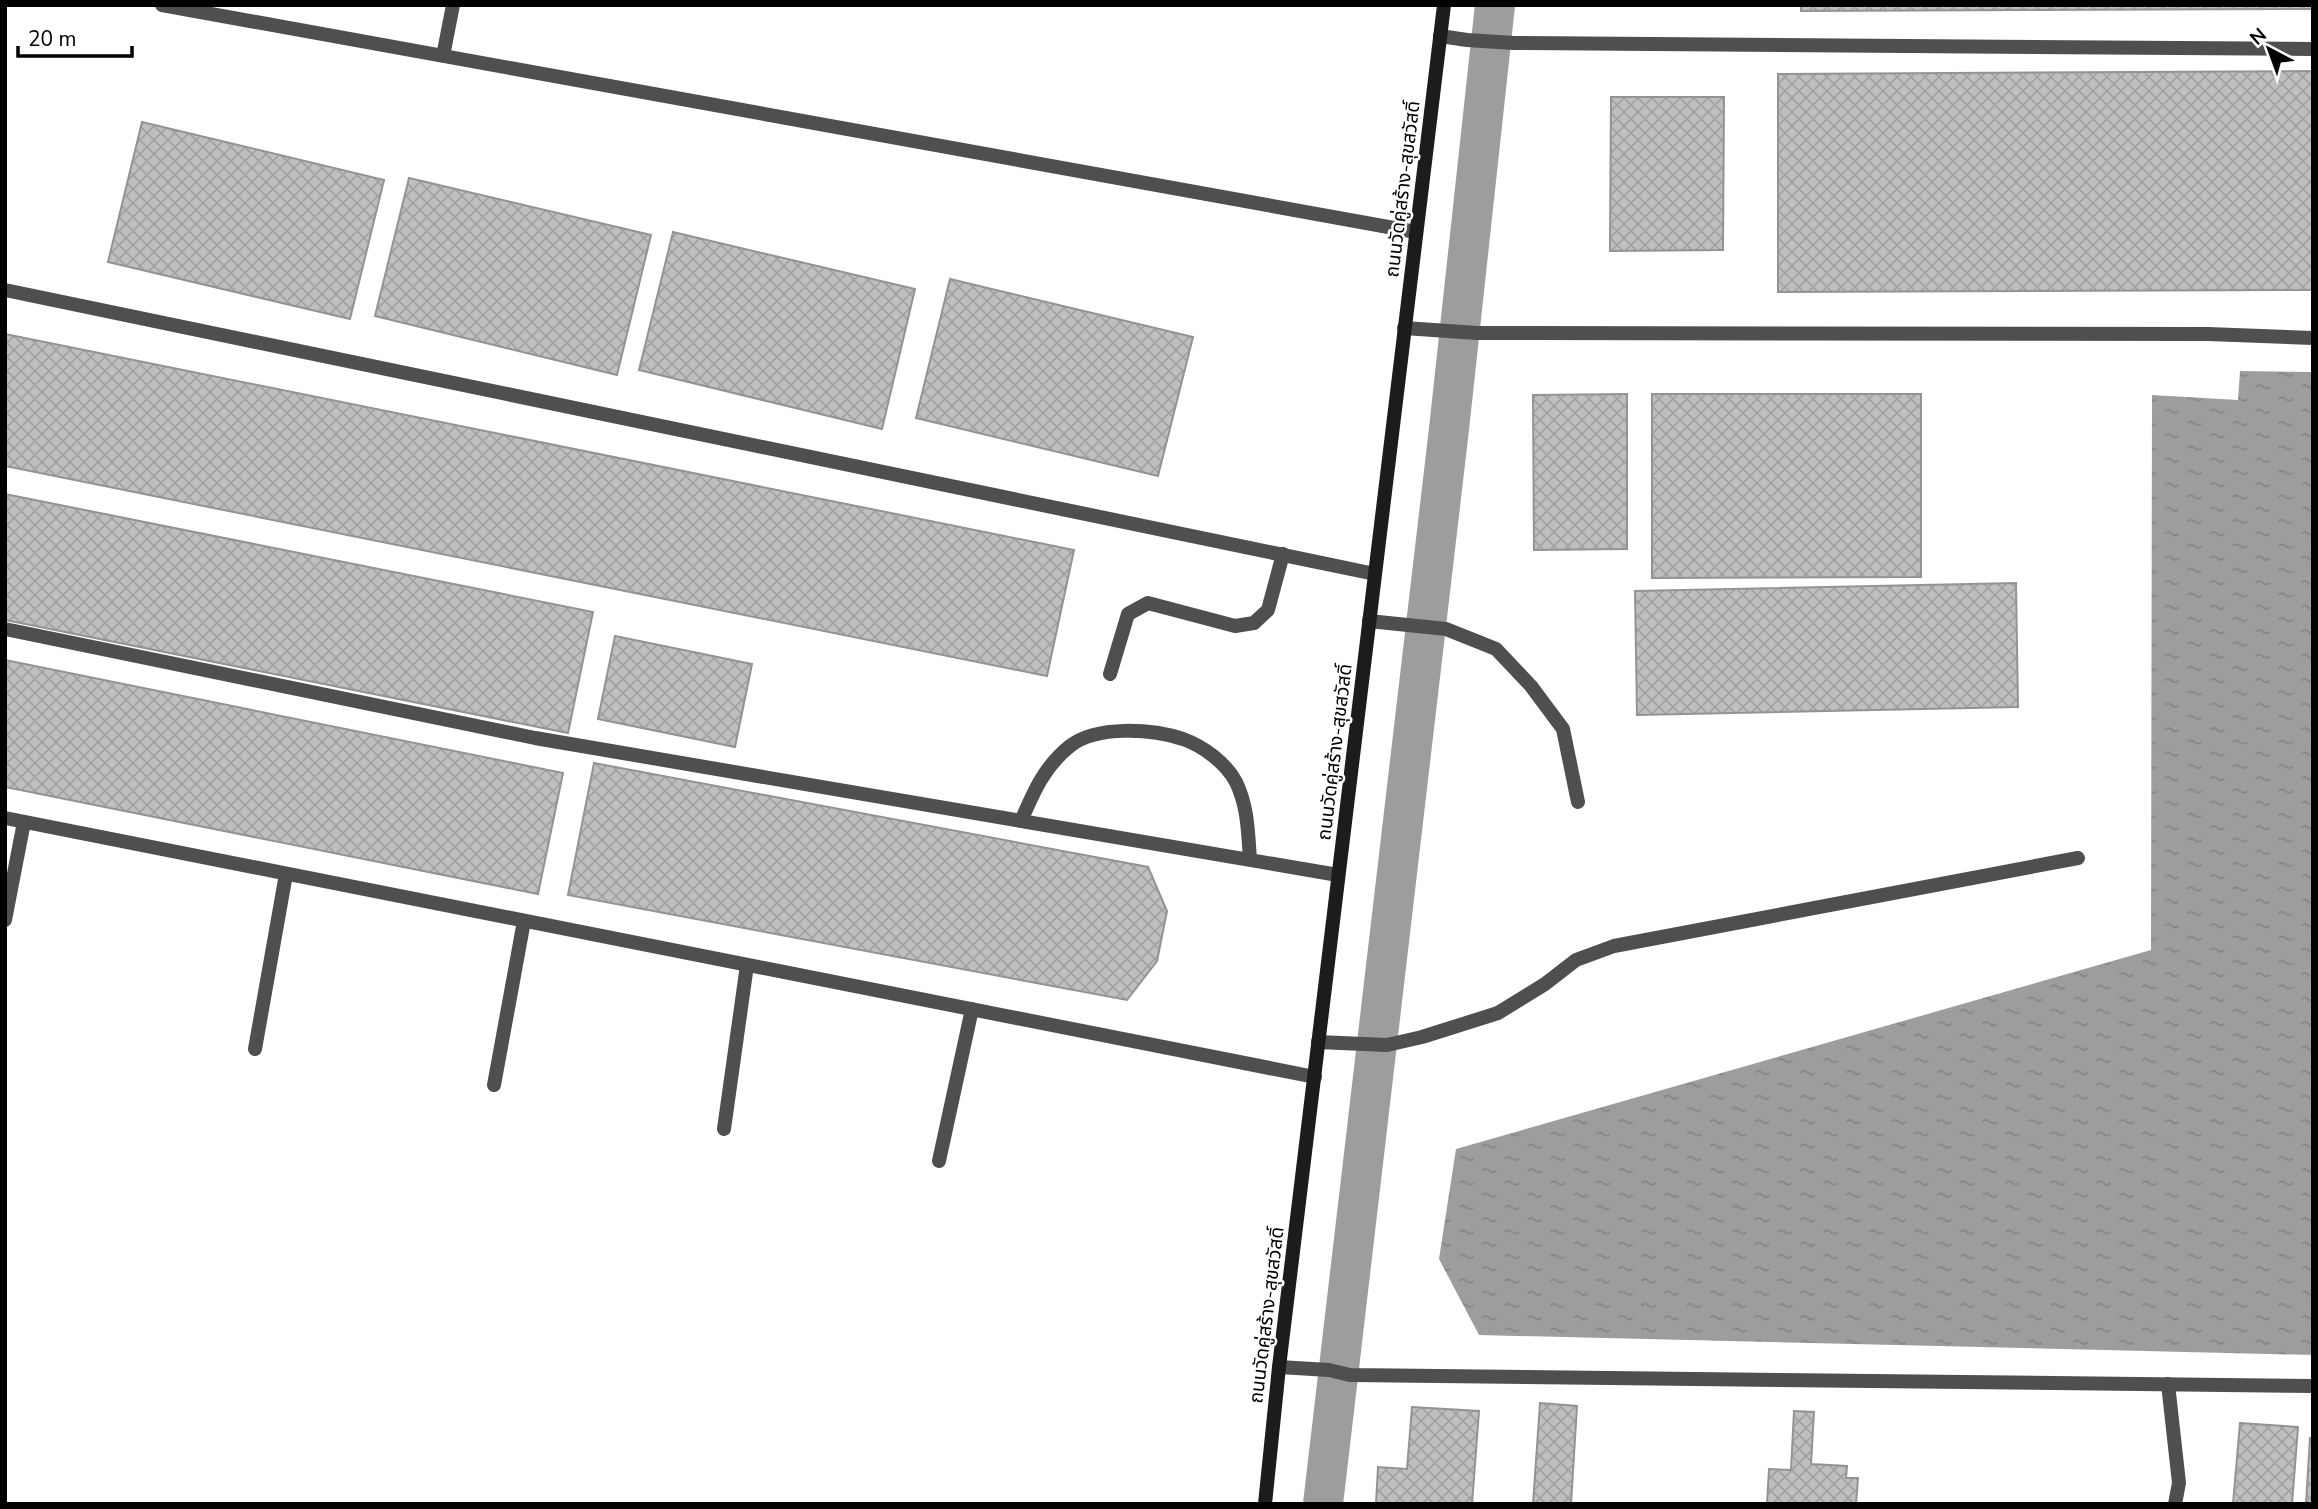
<svg xmlns="http://www.w3.org/2000/svg" width="2318" height="1509" viewBox="0 0 2318 1509" font-family="'Nunito Sans','Noto Sans Thai',sans-serif">
  <style>
    .water { fill: url(#water-ripples) }
    .lines { fill: none; stroke-linecap: round; stroke-linejoin: round }
    .canal { stroke: #9d9d9d; stroke-width: 40 }
    .building { fill: url(#building-cross-hatch); stroke: #939393; stroke-width: 2 }
    .lane { stroke: #4f4f4f; stroke-width: 14 }
    .street { stroke: #4f4f4f; stroke-width: 14 }
    .secondary { stroke: #1c1c1c; stroke-width: 14 }
    .labels { text-anchor: middle; stroke-width: 5; stroke-linejoin: round; paint-order: stroke }
    .street-label { font-size: 19px; fill: #000; stroke: #fff }
  </style>
  <defs>
    <pattern id="water-ripples" width="26" height="14" patternUnits="userSpaceOnUse" patternTransform="scale(1.75)"><rect width="26" height="14" fill="#9d9d9d"/><path d="M2 4q2-2 4 0t4 0M15 11q2-2 4 0t4 0" fill="none" stroke="#858585"/></pattern>
    <pattern id="building-cross-hatch" width="8" height="8" patternUnits="userSpaceOnUse" patternTransform="scale(1.75)"><rect width="8" height="8" fill="#bfbfbf"/><path d="M0 0l8 8M0 8l8-8" fill="none" stroke="#a2a2a2"/></pattern>
  </defs>
  <rect width="100%" height="100%" fill="#fff"/>
  <path class="water" d="M2240 371 2313 372V1355L1479 1335 1439 1259 1456 1149 2151 950 2152 395 2238 400Z"/>
  <g class="lines">
    <path class="canal" d="M1323 1504 1449 429 1495 5"/>
  </g>
  <path class="building" d="M1801 5H2313V9L1801 11Z
    M2313 71V290L1778 292V74Z
    M1611 97H1724L1723 250 1610 251Z
    M142 122 384 180 350 319 108 262Z
    M409 178 651 235 617 375 375 316Z
    M673 232 915 289 882 429 639 370Z
    M950 279 1193 337 1158 476 916 418Z
    M5 334 1074 550 1047 676 5 466Z
    M1627 394V549L1534 550 1533 395Z
    M1652 394H1921V577L1652 578Z
    M5 494 593 612 568 733 5 620Z
    M2016 583 2018 707 1637 715 1635 591Z
    M615 636 752 664 735 747 598 719Z
    M5 660 563 773 538 894 5 787Z
    M594 763 1148 867 1167 911 1157 961 1127 1000 568 895Z
    M1540 1403 1577 1406 1571 1504H1533Z
    M1412 1407 1479 1411 1472 1504H1376L1378 1467 1407 1469Z
    M1794 1411 1814 1412 1811 1464 1847 1466 1846 1478H1858L1856 1504H1767L1769 1469 1791 1470Z
    M2240 1423 2298 1427 2292 1504H2233Z
    M2310 1438H2313V1504H2306Z"/>
  <g class="lines">
    <path class="lane" d="M162 5 1416 232
      M1440 36 1467 40 1514 43 2313 49
      M443 56 453 5
      M1404 328 1477 333 2208 334 2313 338
      M1369 621 1446 629 1496 649 1531 686 1563 729 1578 802
      M1110 674 1128 614 1148 603 1235 626 1254 623 1268 610 1283 554
      M5 920 24 822
      M1318 1042 1387 1045 1422 1037 1498 1013 1545 984 1576 960 1614 946 2078 858
      M255 1049 286 874
      M494 1085 524 921
      M724 1129 747 965
      M939 1161 972 1009
      M2168 1384 2179 1483 2175 1504"/>
    <path class="street" d="M5 290 1375 574
      M5 629 535 738 1338 875
      M5 818 1315 1077
      M1021 821C1034 791 1044 767 1070 746 1097 725 1152 729 1183 739 1203 746 1226 763 1236 782 1248 807 1248 832 1250 860
      M1279 1367 1329 1370 1350 1375 2313 1386"/>
    <path class="secondary" d="M1265 1504 1279 1367 1444 5"/>
  </g>
  <g class="labels">
    <g class="street-label">
      <text transform="translate(1402 189) rotate(-83)" y="7">ถนนวัดคู่สร้าง-สุขสวัสดิ์</text>
      <text transform="translate(1334 752) rotate(-83)" y="7">ถนนวัดคู่สร้าง-สุขสวัสดิ์</text>
      <text transform="translate(1266 1315) rotate(-83)" y="7">ถนนวัดคู่สร้าง-สุขสวัสดิ์</text>
    </g>
  </g>
  <rect width="2318" height="1509" fill="none" stroke="#000000" stroke-width="14"/>
  <g transform="translate(2269 49) rotate(319)" stroke="#ffffff" stroke-width="5" paint-order="stroke">
  <path d="M0-5L12 26L0 18L-12 26Z" fill="#000000"/>
  <text y="-10" font-size="19" font-weight="bold" text-anchor="middle" fill="#000000">N</text>
  </g>
  <path d="M18 46v10h114v-10" fill="none" stroke="#000000" stroke-width="3.5"/>
  <text x="28" y="46" font-size="21" fill="#000000" stroke="#ffffff" stroke-width="5" paint-order="stroke">20 m</text>
</svg>
